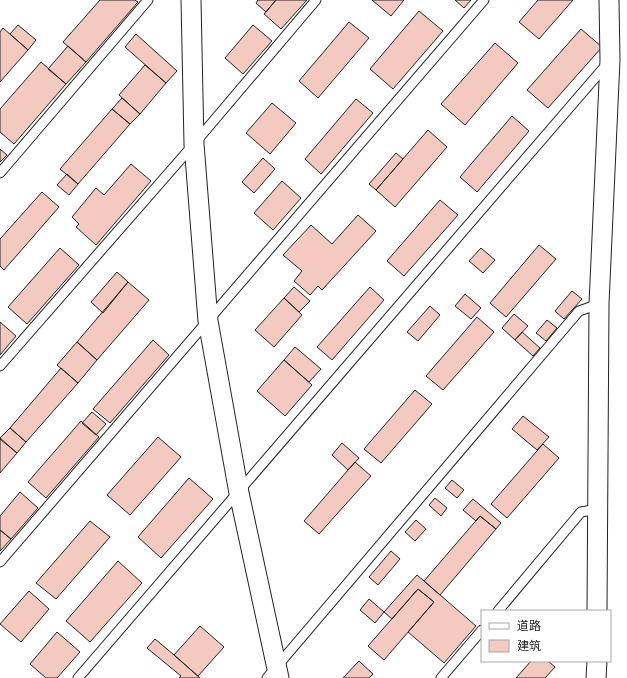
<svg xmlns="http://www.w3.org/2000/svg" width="627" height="678" viewBox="0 0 627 678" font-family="'Noto Sans','Noto Sans SC',sans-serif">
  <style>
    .building { fill: #f3c9c0; stroke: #222 }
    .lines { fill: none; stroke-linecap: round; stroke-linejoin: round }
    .service-casing { stroke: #222; stroke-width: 11 }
    .minor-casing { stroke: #222; stroke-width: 21 }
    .service { stroke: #fff; stroke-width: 9 }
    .minor { stroke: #fff; stroke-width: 19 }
  </style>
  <rect width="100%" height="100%" fill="#fff"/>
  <path class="building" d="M100 0H135L138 2 86 62 63 42Z
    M258 0H276L266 12 256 3Z
    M276 0H307L281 29 264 14Z
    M372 0H404L391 16Z
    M455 0H471L464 8Z
    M538 0H573L539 39 519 22Z
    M419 11 443 31 393 89 370 69Z
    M349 22 369 38 318 98 299 81Z
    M18 25 36 40 28 50 10 34Z
    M253 25 272 41 243 74 225 58Z
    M3 28 28 50 0 82V32Z
    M581 29 602 47 548 108 527 90Z
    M136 34 177 71 166 83 125 47Z
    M495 43 518 63 465 125 441 104Z
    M68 46 86 62 66 84 48 69Z
    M41 62 66 84 14 144 0 132V109Z
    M145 65 166 83 140 114 119 95Z
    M122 98 140 114 130 124 112 109Z
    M356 99 373 113 321 174 305 159Z
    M272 103 296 123 270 154 246 133Z
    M112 109 130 124 78 184 60 169Z
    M512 116 529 131 477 192 460 177Z
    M428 130 447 147 395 207 376 190Z
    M0 149 7 155 0 162Z
    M396 153 403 159 376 190 369 184Z
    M263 158 275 169 254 193 242 182Z
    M131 164 151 181 96 245 76 227 79 224 72 217 96 188 104 195Z
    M67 174 78 184 69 195 57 185Z
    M282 181 301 198 273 230 254 213Z
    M42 192 59 207 4 270 0 266V239Z
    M440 200 458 215 404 276 387 261Z
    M358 215 376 231 322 290 318 286 310 295 294 281 302 271 283 255 311 225 332 244Z
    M539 245 556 259 506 317 490 303Z
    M60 248 79 265 27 324 8 307Z
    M481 248 495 260 483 273 469 261Z
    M117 272 128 282 103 313 91 302Z
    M128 282 149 300 97 360 77 342Z
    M294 287 310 301 299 312 284 298Z
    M370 287 384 300 332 360 317 347Z
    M572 291 582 299 564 319 555 311Z
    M465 294 481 308 471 319 455 306Z
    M284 298 302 315 274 347 255 330Z
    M430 306 440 315 418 341 407 332Z
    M514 314 528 326 515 340 502 328Z
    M477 317 494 332 443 390 426 376Z
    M547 320 557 328 546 341 536 333Z
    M0 322 16 336 0 355Z
    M522 332 540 348 533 356 515 340Z
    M153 340 169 355 110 423 93 409Z
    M77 342 97 360 78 383 57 365Z
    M295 347 321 369 309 382 284 360Z
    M284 360 312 385 285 416 257 391Z
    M61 368 78 383 26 442 10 428Z
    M415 390 432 404 381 463 364 449Z
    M92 412 106 424 96 435 82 423Z
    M523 416 549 437 537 450 512 429Z
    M81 421 99 437 46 498 28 482Z
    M10 428 26 442 17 453 0 438Z
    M158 437 181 457 130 515 107 495Z
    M0 439 17 453 0 473Z
    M342 443 359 458 348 470 332 455Z
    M543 444 559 458 507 518 491 504Z
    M355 462 371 476 319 534 304 521Z
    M189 478 213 499 161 558 138 537Z
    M452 480 464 490 457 498 445 488Z
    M20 492 38 508 11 539 0 530V516Z
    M435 498 447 508 441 516 429 505Z
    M473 499 501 523 496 529 480 516 476 521 463 510Z
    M480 516 496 529 440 595 424 581Z
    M416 520 426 529 415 541 405 532Z
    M90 521 110 537 56 599 36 583Z
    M0 530 11 539 0 551Z
    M391 551 400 559 378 585 369 577Z
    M118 561 142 583 90 642 66 621Z
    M417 575 476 626 444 663 408 632 434 602 418 589 392 619 384 612Z
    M418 589 434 602 384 660 368 646Z
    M29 591 49 609 21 642 0 624Z
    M369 599 384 612 375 623 360 610Z
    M200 626 224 647 198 676 174 655Z
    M57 632 80 652 57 678H46L30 664Z
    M155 639 174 655 200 678H179L181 676 147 648Z
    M359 661 373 674 369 678H343Z
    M531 661H548L555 667 545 678H516Z"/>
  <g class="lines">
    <g class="service-casing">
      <path id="service" d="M0 173 148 0
        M0 366 194 144 316 0
        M0 562 484 0
        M498 611 581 512 598 509
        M78 678 607 64
        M267 678 579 311 599 304
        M441 678 482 630"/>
    </g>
    <g class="minor-casing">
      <path id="minor" d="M191 0 194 144 208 321 239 493 279 678
        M597 611 599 304 610 60 609 0
        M596 678 597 661"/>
    </g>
    <use href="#service" class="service"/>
    <use href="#minor" class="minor"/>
  </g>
  <rect x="481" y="610" width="130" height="52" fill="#ffffff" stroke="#a7a7a7"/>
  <rect x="489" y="623" width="20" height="6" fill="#ffffff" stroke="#a7a7a7"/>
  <text x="517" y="630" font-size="12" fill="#222222">道路</text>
  <rect x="489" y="640" width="20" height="12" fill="#f3c9c0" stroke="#a7a7a7"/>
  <text x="517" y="650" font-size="12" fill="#222222">建筑</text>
</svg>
